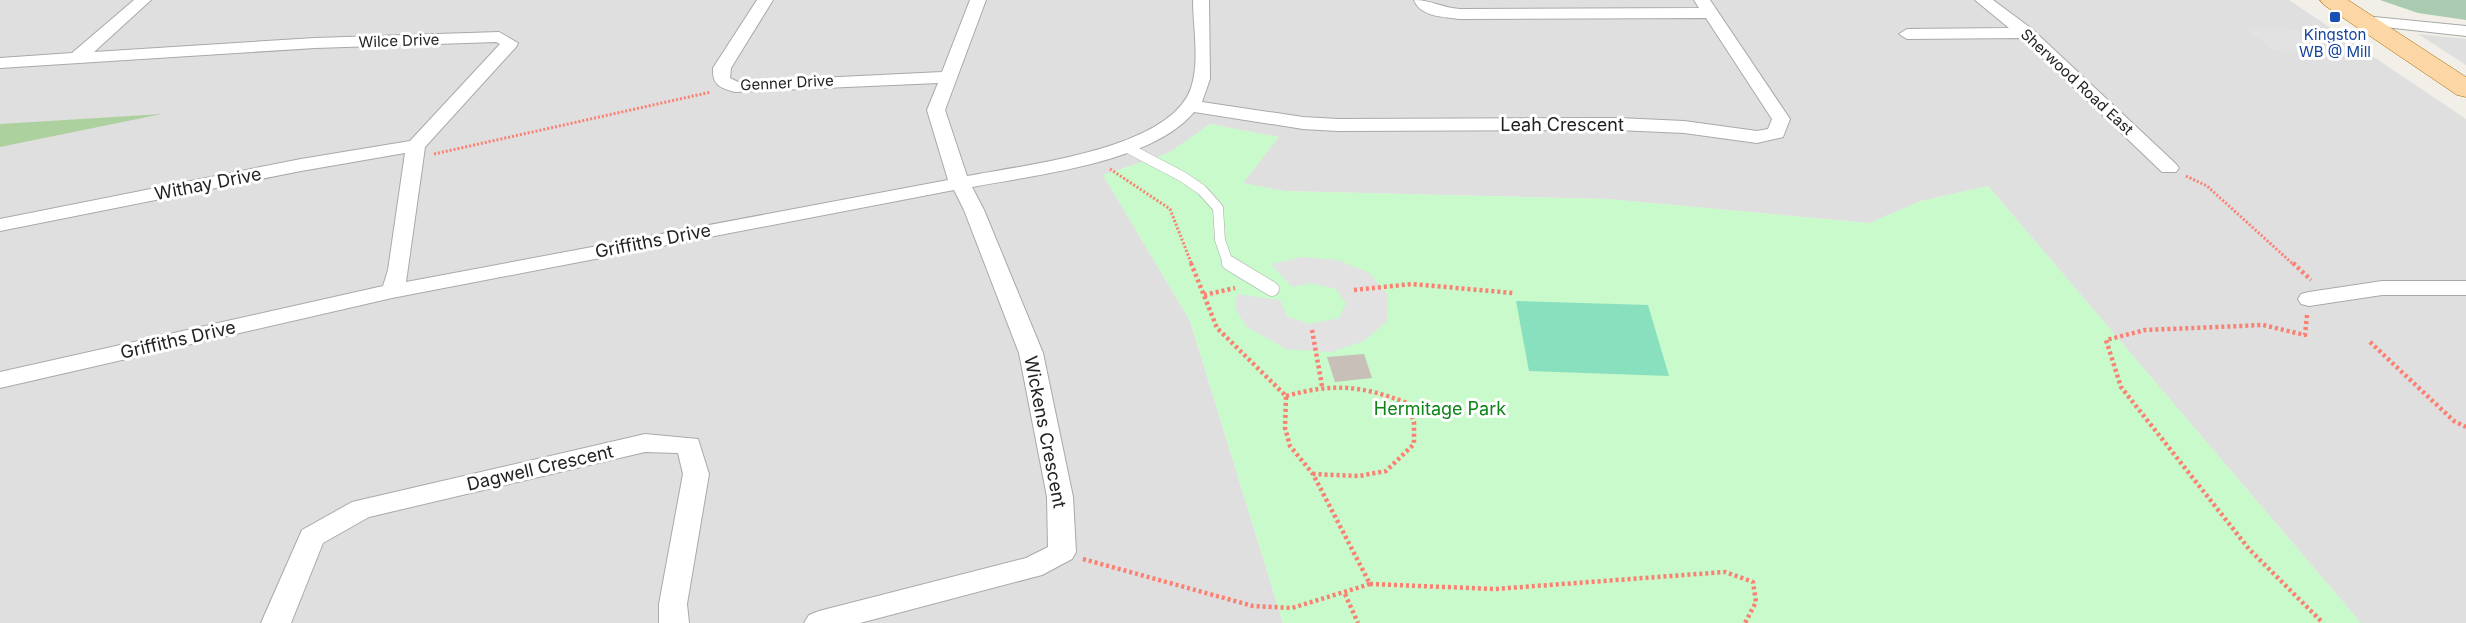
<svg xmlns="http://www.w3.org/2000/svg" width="2466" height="623" viewBox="0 0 2466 623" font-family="Inter,sans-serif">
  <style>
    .residential { fill: #e0dfdf }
    .forest { fill: #add19e }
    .cemetery { fill: #aacbaf }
    .park { fill: #c8facc }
    .pitch { fill: #88e0be }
    .parking { fill: #e2e2e2 }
    .building { fill: #c7bfb8 }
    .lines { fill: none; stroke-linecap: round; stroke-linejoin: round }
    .lane-far1-casing { stroke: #a9a9a9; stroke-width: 11 }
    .lane-casing { stroke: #a9a9a9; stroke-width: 15 }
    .street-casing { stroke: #a9a9a9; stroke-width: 2 }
    .primary-casing { stroke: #a06b00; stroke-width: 1 }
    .path-far1 { stroke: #fa8072; stroke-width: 3; stroke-dasharray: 2 2; stroke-linecap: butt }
    .path { stroke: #fa8072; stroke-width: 4.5; stroke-dasharray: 3 3; stroke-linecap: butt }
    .lane-far1 { stroke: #fff; stroke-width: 10 }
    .lane { stroke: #fff; stroke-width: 14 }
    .street { fill: #fff; fill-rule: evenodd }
    .primary { fill: #fcd6a4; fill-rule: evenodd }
    .transit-dot { fill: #1a4fb4; stroke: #fff; stroke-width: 2 }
    .labels { text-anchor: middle; stroke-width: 6; stroke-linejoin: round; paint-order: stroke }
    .far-transit-label { font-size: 15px; fill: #164399; stroke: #fff }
    .far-street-label { font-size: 15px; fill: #222; stroke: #fff }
    .street-label { font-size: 18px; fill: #222; stroke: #fff }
    .park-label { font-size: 18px; fill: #0c8416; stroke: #fff }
  </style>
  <rect width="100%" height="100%" fill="#f2efe9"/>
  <path class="residential" d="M0 0H2289L2466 119V623H2361L1988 186 1921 201 1869 223 1608 199 1284 191 1242 183 1279 137 1210 124 1169 153 1103 175 1190 321 1283 623H0Z
    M2418 34 2466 39V65Z"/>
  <path class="forest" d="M162 114 0 147V124Z"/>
  <path class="cemetery" d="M2380 0H2466V20L2418 13Z"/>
  <path class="park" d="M1210 124 1279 137 1243 183 1284 191 1608 199 1869 223 1921 201 1988 186 2361 623H1283L1190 321 1103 175 1169 153Z"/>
  <path class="pitch" d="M1516 301 1648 305 1669 376 1529 371Z"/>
  <path class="parking" d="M2246 29H2295L2321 52 2275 51Z
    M1303 257 1338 260 1369 273 1388 295 1387 321 1364 341 1331 352 1286 349 1247 327 1235 308 1237 294 1280 300 1287 316 1309 324 1339 318 1346 303 1336 289 1310 283 1292 287 1271 264Z"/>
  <path class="building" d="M1364 354 1372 378 1335 382 1327 357Z"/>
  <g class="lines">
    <g class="lane-far1-casing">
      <path id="lane-far1" d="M1126 147 1183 177 1202 190 1218 208 1220 240 1228 263 1231 265"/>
    </g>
    <g class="lane-casing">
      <path id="lane" d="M1229 263 1272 289"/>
    </g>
    <g class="street-casing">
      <path id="street" d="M134 0H151L94 52 315 38 499 32 518 43 516 47 425 147 406 282 948 180 927 110 938 83 735 92C719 88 712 84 713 68L757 0H773L731 68 730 78 738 82 942 72 970 0H986L945 110 967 176C1023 165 1170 150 1191 88 1200 61 1193 27 1193 0H1209L1210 79 1202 102 1303 117 1338 119 1618 118 1684 121 1757 131 1768 129 1772 119 1706 18 1460 19C1445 17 1420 17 1414 0 1431 0 1443 8 1460 9L1699 8 1694 0H1710L1790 119 1783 137 1757 143 1684 133 1618 130 1338 131 1303 129 1194 112C1152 163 1034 175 972 187L984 210 1043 353 1073 497 1076 552 1072 559 1042 575 860 623H804L809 615 819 611 1026 558 1048 547 1047 497 1019 353 964 210 954 190 392 298 0 388V372L383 286 388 270 405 153 301 171 0 231V219L301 159 410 141 500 44 496 42 315 48 0 68V58L72 53Z
        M1975 0H1993L2032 29 2176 164 2179 168 2176 172H2162L2022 38 1907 39 1899 34 1907 29 2009 28Z
        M2364 16 2466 26V36L2358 24 2356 21Z
        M2382 281H2466V295H2382L2309 306 2301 304 2298 299 2301 294 2309 292Z
        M645 434 698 439 709 474 687 604 689 623H659V604L683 474 678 453 645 452 369 517 323 543 291 623H261L302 530 352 502Z"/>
    </g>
    <g class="primary-casing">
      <path id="primary" d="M2320 0H2348L2466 77V97L2457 95 2324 5Z"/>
    </g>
    <path class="path-far1" d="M434 154 711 92
      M1110 169 1170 209 1192 265
      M2186 176 2207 186 2294 265"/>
    <path class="path" d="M2293 263 2311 280
      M1354 290 1412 284 1513 293
      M1204 295 1235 288
      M2307 315 2305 335 2263 325 2145 330 2106 340 2121 387 2249 549 2323 623
      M1312 330 1322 386
      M2370 342 2454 421 2466 427
      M1286 396C1334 383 1360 385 1407 403L1414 422V444L1386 471 1359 476 1313 474
      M1083 559 1253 606 1292 608 1370 584 1313 474 1290 446 1285 428 1286 396 1217 328 1191 263
      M1370 584 1495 589 1725 572 1753 582 1756 602 1745 623
      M1345 594 1358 623"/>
    <use href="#lane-far1" class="lane-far1"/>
    <use href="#lane" class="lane"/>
    <use href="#street" class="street"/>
    <use href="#primary" class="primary"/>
  </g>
  <rect class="transit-dot" x="2329" y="11" width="12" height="12" rx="3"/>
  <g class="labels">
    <g class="far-transit-label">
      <text x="2335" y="40">Kingston<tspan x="2335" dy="17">WB @ Mill</tspan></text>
    </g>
    <g class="far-street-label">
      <text transform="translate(399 41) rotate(-2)" y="5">Wilce Drive</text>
      <text transform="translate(2077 82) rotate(43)" y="5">Sherwood Road East</text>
      <text transform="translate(787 83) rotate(-3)" y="5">Genner Drive</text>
    </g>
    <g class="street-label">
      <text x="1562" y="131">Leah Crescent</text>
      <text transform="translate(208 184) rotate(-11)" y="6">Withay Drive</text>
      <text transform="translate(653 241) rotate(-11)" y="6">Griffiths Drive</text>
      <text transform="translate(178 340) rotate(-13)" y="6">Griffiths Drive</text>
      <text transform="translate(1045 432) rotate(79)" y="6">Wickens Crescent</text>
      <text transform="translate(540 468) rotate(-13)" y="6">Dagwell Crescent</text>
    </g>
    <g class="park-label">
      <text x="1440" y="415">Hermitage Park</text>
    </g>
  </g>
</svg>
